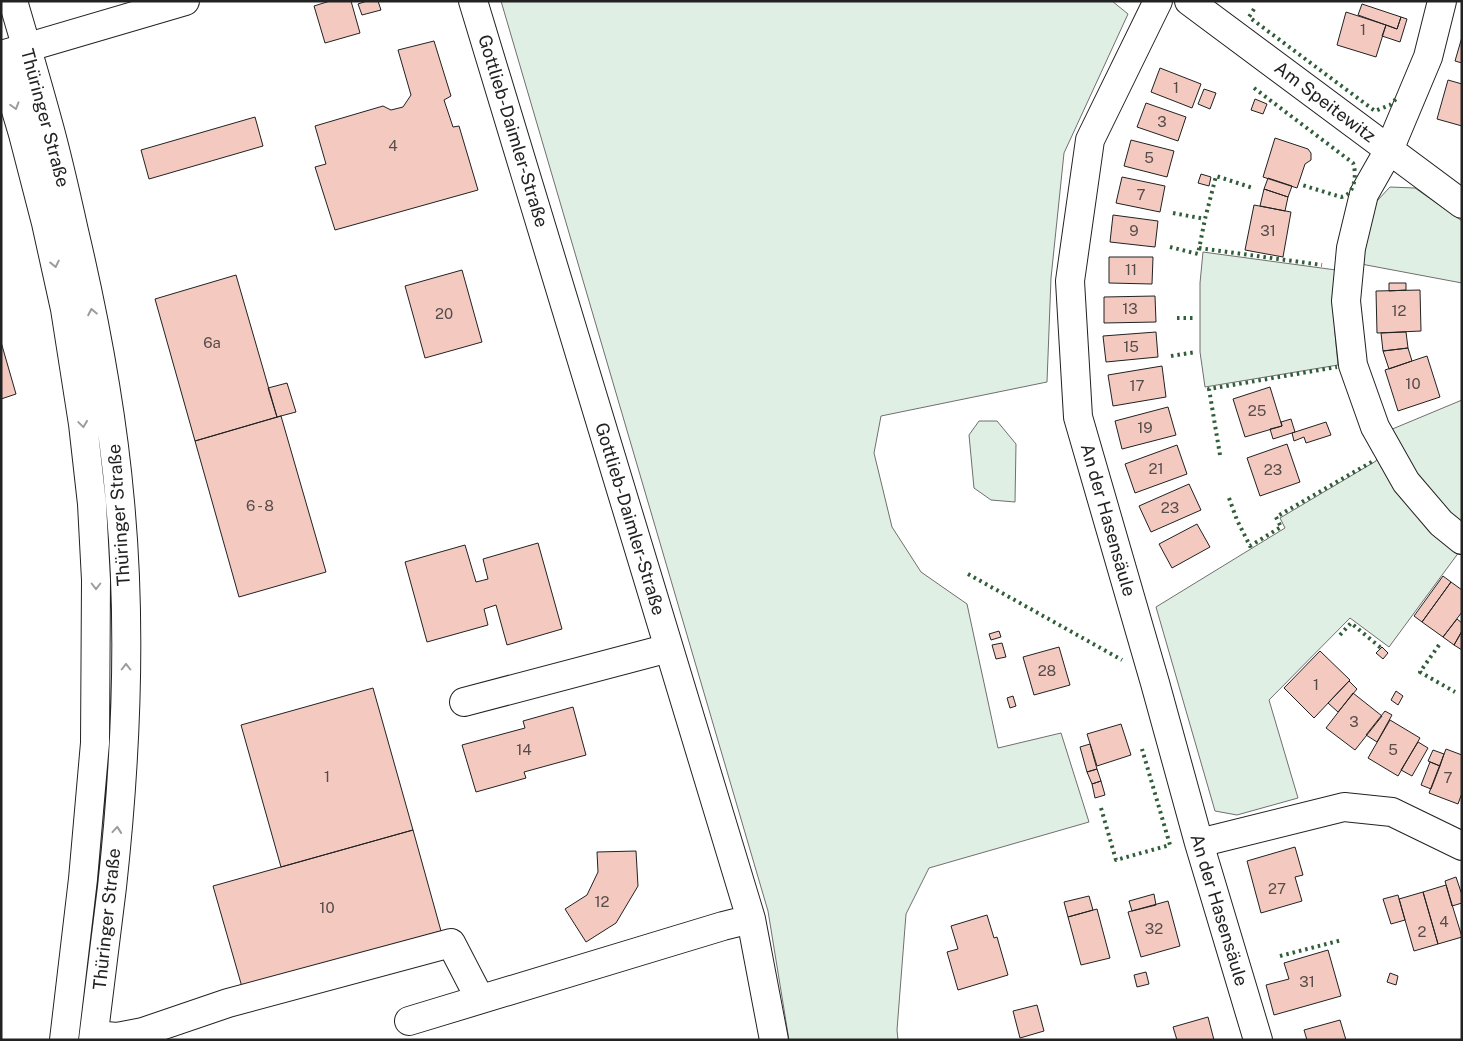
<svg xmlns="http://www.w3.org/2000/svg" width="1463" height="1041" viewBox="0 0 1463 1041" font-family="'Public Sans',sans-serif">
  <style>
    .green { fill: #e0efe3; stroke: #6f6f6f }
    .building { fill: #f3c9c0; stroke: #222 }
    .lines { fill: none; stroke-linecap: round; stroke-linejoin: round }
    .minor-casing { stroke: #222; stroke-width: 30 }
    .major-casing { stroke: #222; stroke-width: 30 }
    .minor { stroke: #fff; stroke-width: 28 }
    .major { stroke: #fff; stroke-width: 28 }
    .hedge { stroke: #2f5e38; stroke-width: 4; stroke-dasharray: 2.5 4; stroke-linecap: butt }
    .oneway { stroke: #9c9c9c }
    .labels { text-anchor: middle; stroke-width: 4; stroke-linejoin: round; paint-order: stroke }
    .number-label { font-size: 15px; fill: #564c4a }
    .street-label { font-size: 18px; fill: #222; stroke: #fff }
  </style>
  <rect width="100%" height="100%" fill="#fff"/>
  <path class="green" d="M501 1H1112L1128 14 1064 153 1051 278 1047 382 881 416 874 453 892 527 921 572 967 604 998 748 1061 733 1089 822 929 868 906 914 897 1030 898 1040H789L768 911Z
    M1390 187 1415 188 1462 221V283L1361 264 1376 202Z
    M1203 252 1336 270C1331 302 1335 333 1338 365L1205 387 1200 352V283Z
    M1462 400V548L1389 647 1350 618 1269 700 1298 798 1237 815 1215 811 1156 607 1285 528 1280 518 1376 461 1390 430Z
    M979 421H997L1016 444 1015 502 991 500 974 488 969 435Z"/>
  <path class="building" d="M330 1H351L360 33 325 43 314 6Z
    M367 1H378L381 10 362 15 358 4Z
    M1362 4 1401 17 1397 29 1358 15Z
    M1346 12 1386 25 1376 57 1337 45Z
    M1401 17 1407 19 1400 42 1382 36 1386 25 1397 29Z
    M1462 37V63L1455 61Z
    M434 41 451 96 444 100 453 127 459 126 478 190 335 230 315 167 326 164 315 126 383 106 391 110 403 107 411 95 398 50Z
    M1160 68 1201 84 1192 108 1151 92Z
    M1448 80 1462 84V126L1437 119Z
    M1204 89 1216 93 1210 109 1198 104Z
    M1255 99 1267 104 1263 114 1251 110Z
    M1146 103 1186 117 1178 141 1137 127Z
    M255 117 263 146 149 179 141 150Z
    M1275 138 1308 149 1311 153V160L1305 164 1297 188 1263 177Z
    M1131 140 1174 151 1167 177 1124 166Z
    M1201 174 1211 177 1209 186 1198 183Z
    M1122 177 1165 186 1160 212 1116 203Z
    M1268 178 1292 186 1288 197 1264 189Z
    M1264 189 1288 197 1285 211 1260 206Z
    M1254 205 1291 212 1283 257 1245 250Z
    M1113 215 1158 221 1155 247 1110 242Z
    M1109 257H1153L1152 284 1109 283Z
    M462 270 482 342 425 358 405 286Z
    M236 275 277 417 195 441 155 299Z
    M1389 283H1406V290L1389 291Z
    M1420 290 1421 331 1377 333 1376 291Z
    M1155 296 1156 322 1104 323V297Z
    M1156 332 1158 357 1106 362 1103 336Z
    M1406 332 1408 348 1383 351 1381 333Z
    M1 342 16 394 1 399Z
    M1408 348 1412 361 1389 369 1383 351Z
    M1427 356 1440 397 1398 411 1385 370Z
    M1162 366 1166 397 1113 406 1108 375Z
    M287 383 296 412 277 417 268 388Z
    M1270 387 1282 426 1245 437 1233 399Z
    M1168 407 1176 435 1122 449 1115 421Z
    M281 416 326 572 239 597 195 441Z
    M1291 419 1295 432 1273 439 1270 429 1282 426 1281 422Z
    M1326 422 1331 435 1306 443 1304 437 1294 441 1292 433Z
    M1287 444 1300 482 1260 496 1247 458Z
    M1177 445 1187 474 1135 493 1125 464Z
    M1189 484 1201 510 1151 532 1139 506Z
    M1197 524 1210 547 1172 568 1159 544Z
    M538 543 562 629 507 645 496 605 484 609 488 625 427 642 405 562 465 545 476 582 488 579 483 559Z
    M1443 576 1451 582 1422 622 1414 616Z
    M1451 582 1462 590V612L1443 637 1422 622Z
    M1457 619 1462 623V631L1454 645 1443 637Z
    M999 631 1001 637 991 640 989 634Z
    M1462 631V650L1454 645Z
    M1002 643 1006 657 996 659 992 645Z
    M1059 647 1070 685 1034 695 1023 657Z
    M1382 647 1388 653 1383 659 1376 653Z
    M1320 651 1350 680 1314 718 1284 688Z
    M1349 681 1357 689 1338 712 1328 703Z
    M373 688 413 830 281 867 241 725Z
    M1396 691 1403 696 1398 705 1391 700Z
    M1353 693 1382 716 1355 750 1326 728Z
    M1013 696 1016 706 1010 708 1007 698Z
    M573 707 586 755 524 772 526 778 476 792 462 745 525 728 523 721Z
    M1385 711 1392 715 1377 742 1366 735Z
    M1390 720 1420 738 1398 776 1368 758Z
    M1121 724 1131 755 1097 766 1087 734Z
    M1418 742 1428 748 1412 776 1401 770Z
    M1090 744 1097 769 1087 772 1080 747Z
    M1446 749 1462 755V793L1458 804 1429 793Z
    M1433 750 1444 754 1440 766 1428 761Z
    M1430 762 1440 766 1431 789 1421 785Z
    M1097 769 1101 781 1092 784 1087 772Z
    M1101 781 1105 795 1095 798 1092 784Z
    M413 830 441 931 242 987 213 886Z
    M1295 847 1303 875 1295 877 1302 901 1261 913 1247 861Z
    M636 851 638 886 616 923 586 942 565 909 587 895 598 872 597 852Z
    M1456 877 1462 895V903L1452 906 1445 881Z
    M1446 885 1462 937 1438 944 1423 892Z
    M1423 892 1438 944 1414 951 1399 899Z
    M1154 894 1156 905 1132 911 1129 901Z
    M1398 895 1405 920 1391 924 1383 899Z
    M1089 896 1093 910 1068 917 1064 902Z
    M1168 901 1180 946 1141 957 1128 912Z
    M1097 909 1110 958 1081 965 1068 917Z
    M987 915 994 938 997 937 1008 975 958 990 947 952 958 949 951 926Z
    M1328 950 1341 996 1274 1015 1266 985 1289 979 1284 963Z
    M1146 972 1149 984 1137 987 1134 975Z
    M1390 973 1398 976 1396 985 1387 982Z
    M1037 1005 1044 1031 1020 1038 1013 1011Z
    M1208 1017 1214 1040H1177L1173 1027Z
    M1340 1020 1346 1040H1307L1304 1030Z"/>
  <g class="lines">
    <g class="minor-casing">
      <path id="minor" d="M473 1 751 919 774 1040
        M1158 1 1090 140 1070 281 1078 417 1155 683 1199 843 1258 1040
        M1189 1 1462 204
        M1442 1 1428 57 1389 150 1364 194 1351 248 1346 301 1353 365 1375 427 1406 482 1441 523 1462 540
        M1 55 185 1
        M464 702 669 648
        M1199 843 1344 807 1392 812 1462 846
        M409 1021 723 926 751 919
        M94 1035 117 1037 143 1032 228 1003 451 943 480 999"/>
    </g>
    <g class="major-casing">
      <path id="major" d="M13 1C25 42 37 82 48 123 58 159 66 195 74 231 95 320 112 411 120 502 132 630 126 760 112 887 106 938 99 989 93 1040
        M1 60 23 134 46 223 65 309 83 424 92 504 96 580 95 743 83 879 64 1040"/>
    </g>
    <use href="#minor" class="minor"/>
    <use href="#major" class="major"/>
    <path class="hedge" d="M1254 9 1249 17 1375 111 1390 105 1397 98
      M1254 88 1353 163C1357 174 1355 195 1341 197L1302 185
      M1173 213 1205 219
      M1170 247 1198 254 1205 219 1216 176 1253 188
      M1199 248 1322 265
      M1177 318H1196
      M1171 356 1196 352
      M1220 455 1209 389 1337 367
      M1229 498 1237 520 1250 546 1281 527 1276 517 1375 460
      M968 574 1122 660
      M1340 635 1351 623 1381 648
      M1439 645 1420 672 1455 692
      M1101 808 1116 860 1170 845 1142 749
      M1280 956 1342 940"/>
  </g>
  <defs><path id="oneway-chevron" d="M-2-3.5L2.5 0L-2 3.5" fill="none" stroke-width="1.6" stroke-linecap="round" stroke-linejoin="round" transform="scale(1.25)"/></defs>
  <g class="oneway">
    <use href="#oneway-chevron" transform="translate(15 106) rotate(74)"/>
    <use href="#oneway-chevron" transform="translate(55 264) rotate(78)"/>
    <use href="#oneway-chevron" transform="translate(92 312) rotate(-101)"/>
    <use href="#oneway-chevron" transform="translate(83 424) rotate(82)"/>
    <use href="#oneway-chevron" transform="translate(96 586) rotate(90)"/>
    <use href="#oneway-chevron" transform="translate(126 667) rotate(-90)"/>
    <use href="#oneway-chevron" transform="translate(117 830) rotate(-85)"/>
  </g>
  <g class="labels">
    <g class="number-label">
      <text x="1363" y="35">1</text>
      <text x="1176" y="93">1</text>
      <text x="1162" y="127">3</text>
      <text x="393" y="151">4</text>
      <text x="1149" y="163">5</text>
      <text x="1141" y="200">7</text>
      <text x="1134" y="236">9</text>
      <text x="1268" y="236">31</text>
      <text x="1131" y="275">11</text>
      <text x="1130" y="314">13</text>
      <text x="1399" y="316">12</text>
      <text x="444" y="319">20</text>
      <text x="212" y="348">6a</text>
      <text x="1131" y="352">15</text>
      <text x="1413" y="389">10</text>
      <text x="1137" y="391">17</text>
      <text x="1257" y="416">25</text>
      <text x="1145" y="433">19</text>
      <text x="1156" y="474">21</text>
      <text x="1273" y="475">23</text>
      <text x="260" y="511">6 - 8</text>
      <text x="1170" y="513">23</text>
      <text x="1047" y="676">28</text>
      <text x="1316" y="690">1</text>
      <text x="1354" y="727">3</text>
      <text x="524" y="755">14</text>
      <text x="1393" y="755">5</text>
      <text x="327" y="782">1</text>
      <text x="1448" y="783">7</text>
      <text x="1277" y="894">27</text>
      <text x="602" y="907">12</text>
      <text x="327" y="913">10</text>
      <text x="1444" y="927">4</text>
      <text x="1154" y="934">32</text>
      <text x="1422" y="937">2</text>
      <text x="1307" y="987">31</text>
    </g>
    <g class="street-label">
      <text transform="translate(1325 102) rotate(37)" y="6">Am Speitewitz</text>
      <text transform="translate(45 118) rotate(75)" y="6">Thüringer Straße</text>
      <text transform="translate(513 131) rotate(73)" y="6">Gottlieb-Daimler-Straße</text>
      <text transform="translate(119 515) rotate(-94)" y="6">Thüringer Straße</text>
      <text transform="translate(630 519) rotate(73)" y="6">Gottlieb-Daimler-Straße</text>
      <text transform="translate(1108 520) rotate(74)" y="6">An der Hasensäule</text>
      <text transform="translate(1219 910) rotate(73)" y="6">An der Hasensäule</text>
      <text transform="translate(107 919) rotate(-84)" y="6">Thüringer Straße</text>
    </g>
  </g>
  <rect width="1463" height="1041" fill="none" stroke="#222222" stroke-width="5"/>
</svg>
